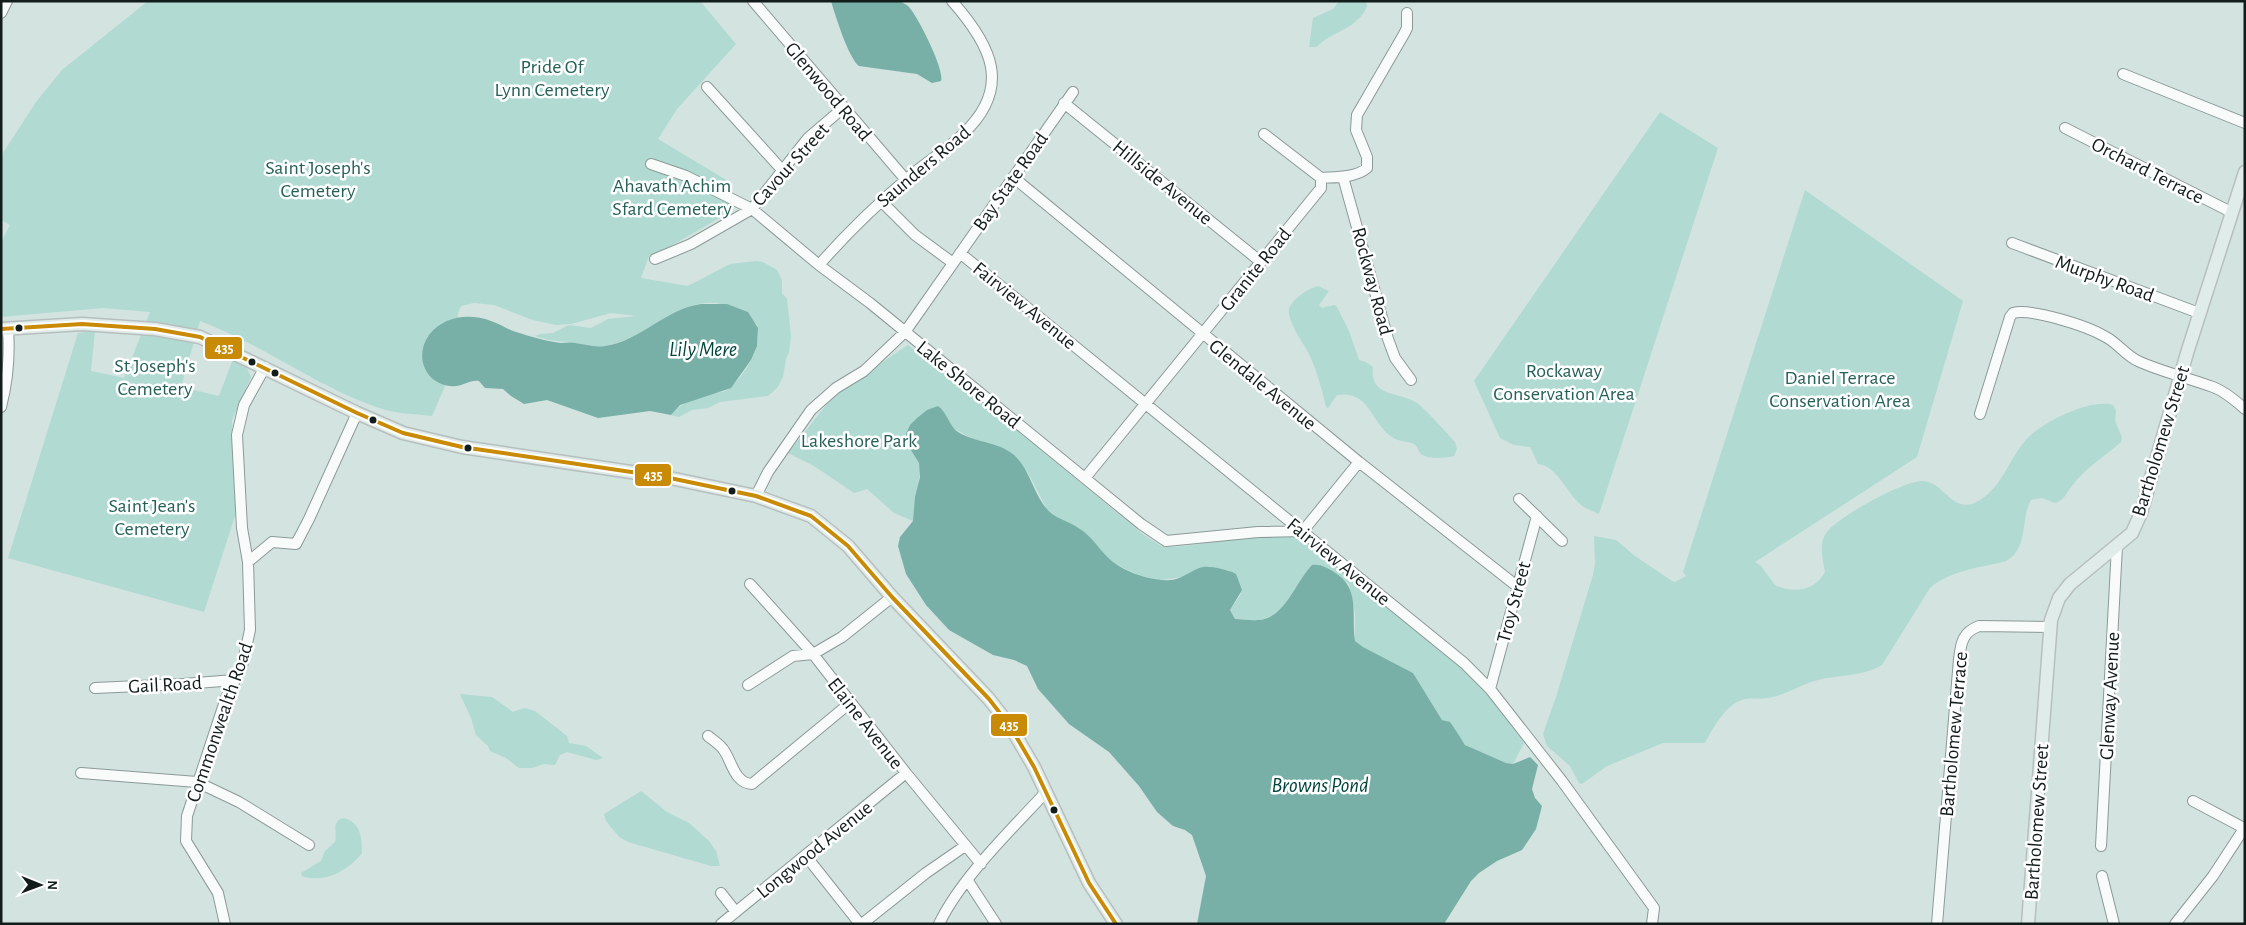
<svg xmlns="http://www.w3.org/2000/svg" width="2246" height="925" viewBox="0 0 2246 925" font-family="'Alegreya Sans',sans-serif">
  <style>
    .green { fill: #b1dad2 }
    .water { fill: #78b0a7 }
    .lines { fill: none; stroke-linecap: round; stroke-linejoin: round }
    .minor-casing { stroke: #8c9a97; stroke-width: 12 }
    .major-casing { stroke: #b7bfbe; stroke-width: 15 }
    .minor { stroke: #f8fbfa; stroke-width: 10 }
    .major { stroke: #e0ece9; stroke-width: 12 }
    .bus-1-casing { stroke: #fff; stroke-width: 8 }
    .bus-1 { stroke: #c98b05; stroke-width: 4 }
    .bus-dot { fill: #121d1b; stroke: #fff; stroke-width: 2 }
    .labels { text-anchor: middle; stroke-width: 5; stroke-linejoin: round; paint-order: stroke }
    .park-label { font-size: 20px; fill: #256158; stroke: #fff }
    .street-label { font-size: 20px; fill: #121d1b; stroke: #fff }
    .water-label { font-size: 21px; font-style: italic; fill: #00443c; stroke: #fff }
    .line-badge { stroke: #fff; stroke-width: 2 }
    .badge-label { font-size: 14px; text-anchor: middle; font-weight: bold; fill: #fff }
  </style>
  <rect width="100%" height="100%" fill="#d2e3e0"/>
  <path class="green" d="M148 1H700L736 44 677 109 658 139 728 181 734 206 733 210 671 246 649 256 641 278 688 286 730 264 756 261 763 262 777 270 782 280V293L787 299 791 336 789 352 786 359 783 377 777 388 768 396 720 402 708 408 692 410 679 417 671 415C680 403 698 396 712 393 717 392 723 393 727 390 745 377 763 345 757 324 747 319 726 304 716 303 684 300 662 324 636 336 621 342 603 349 587 346 584 346 580 344 576 343 561 341 550 341 535 336L540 334 553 333 569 325 591 328 608 319 637 316 611 313 571 324 556 325 533 320 494 305 474 303 461 306 458 313 455 333V363L432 416C417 414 400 414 386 410 320 390 265 345 200 321L181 387 219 396 233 359 245 364 251 377 232 420 236 513 204 612 8 558 78 333 95 331 91 371 124 378 150 312 103 308 1 317V242L10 225 1 220V156L36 102 62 70Z
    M1339 1H1366L1367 6C1361 23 1342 30 1328 38 1323 40 1320 45 1316 47H1309L1313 18 1333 9Z
    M1660 112 1718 148 1599 514C1593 511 1586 509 1581 505 1567 493 1557 466 1538 464L1530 447 1514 445 1500 438 1474 381Z
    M1805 190 1963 301 1917 457 1755 562 1761 566 1775 585C1793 594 1815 591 1825 572 1823 560 1818 543 1827 532 1838 517 1904 480 1923 481 1947 482 1954 524 1988 494 2004 480 2011 457 2025 441 2040 423 2090 398 2113 405L2116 411 2115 421 2122 437 2121 442C2104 457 2085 468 2071 487 2066 494 2064 500 2055 503L2042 498 2031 500C2020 520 2029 548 2006 561 1980 568 1950 570 1930 588L1882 665C1860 678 1834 674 1811 682 1797 687 1783 696 1768 698 1761 699 1753 698 1745 699 1726 703 1713 728 1705 743H1663L1607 766 1582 784 1579 783 1570 766 1547 746 1543 734 1556 697 1593 575 1595 564 1594 536 1616 540 1635 556 1672 581 1675 582 1686 576 1683 572Z
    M1318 286 1329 291 1319 305 1322 308 1334 305 1337 307 1349 331 1359 360 1366 362 1373 367C1369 398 1400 391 1417 403 1426 410 1447 433 1455 442L1457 449 1454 456C1446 458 1429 460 1421 454 1418 451 1418 447 1414 444 1407 441 1399 442 1392 437 1370 422 1370 390 1337 395L1328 408 1326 407C1322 389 1316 368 1308 352 1301 340 1292 328 1289 314 1286 302 1309 288 1318 286Z
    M908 345 976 397 1144 535 1161 546 1174 547C1210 544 1275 529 1308 539L1452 659 1489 697 1524 743 1513 764 1506 763C1493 758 1476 754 1466 745 1454 737 1460 724 1442 720L1413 673 1363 647 1355 641V612L1349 584 1329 569 1307 571C1296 587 1282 619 1258 620 1251 621 1242 619 1235 619L1230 610 1241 594 1229 570 1208 568 1199 569 1185 577 1158 580 1141 576 1110 562 1071 524 1062 521 1047 509 1028 473 1014 456 998 446 977 441 953 428 940 407 906 442 919 462 920 471 913 521 894 513 867 489 854 493 814 466 788 453 835 394Z
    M460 694 492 697 513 712 524 708 535 711 567 736 569 743 586 746 603 758 596 760 567 752 560 755 555 765 544 764 532 768H519L506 758 490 751 488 746 476 735 471 718Z
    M641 791 667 812 689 823 709 841 716 851 720 866H711L628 842 619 837 606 821 604 814Z
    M344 818C361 823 362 838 362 853 349 870 324 884 302 876L301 873 321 861 325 851 335 842C338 833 330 821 344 818Z"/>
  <path class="water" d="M831 1H899C903 3 906 4 909 7 918 17 945 70 941 81L932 83 917 74 859 66C849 59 835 15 831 1Z
    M701 304H727L748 312 758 328 757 346 751 360 731 388 680 405 671 415 650 411 598 418 547 400 524 404 511 396 503 389 485 388 479 381C470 379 461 388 450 386 425 383 414 356 429 335 444 316 469 313 491 321 500 324 507 329 516 332 529 336 545 341 560 343 565 343 570 342 575 343 585 344 594 348 605 346 641 341 665 309 701 304Z
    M938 406C947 412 949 426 958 432 976 443 997 441 1014 455 1029 469 1032 488 1043 504 1054 520 1066 519 1080 529 1098 541 1102 558 1124 569 1138 576 1155 581 1172 580 1184 578 1193 569 1203 567 1211 566 1229 570 1236 574L1242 590 1230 610 1235 619C1242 619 1251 621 1258 620 1285 619 1296 581 1312 565 1321 564 1327 568 1334 572 1361 588 1351 615 1355 641L1363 647 1413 673 1442 720 1450 722 1453 726 1465 745 1506 763 1513 764 1530 757 1538 765 1532 789 1535 798 1542 806 1536 829 1522 850 1497 861 1479 873 1471 881 1444 924H1197L1206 876 1192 835 1185 830 1173 826 1157 812 1139 786 1109 752 1069 724 1038 689 1027 666 1014 660 993 655 949 630 926 605 906 574 898 546 900 537 913 521 915 497 920 477 919 463 906 442V434L910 425 917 418 927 410Z"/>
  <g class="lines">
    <g class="minor-casing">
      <path id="minor" d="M753 1 906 180
        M1 13 7 1
        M2123 74 2245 123
        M707 87 783 171
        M1064 103 1261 262
        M2065 128 2231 212
        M1264 134 1321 178
        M651 164 686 176 752 209 819 265 870 303 1141 524 1166 541 1258 532 1303 531 1359 462
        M1013 177 1359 462 1518 587
        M1343 177 1388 339 1395 358 1411 380
        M881 201 915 235 953 263
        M2012 243 2199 313
        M960 253 1464 663 1490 689 1562 781 1654 908 1652 924
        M655 259 691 244 752 209 808 138 843 108
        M819 265C847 233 877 204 909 177 926 162 947 150 963 134 1013 87 991 45 952 1
        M1 407C8 380 10 356 8 329
        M1980 414 2010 317 2013 313C2031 308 2087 326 2104 336 2117 342 2125 355 2138 361 2162 372 2189 378 2213 387 2224 391 2236 401 2245 409
        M1085 478 1321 188V178C1336 177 1355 178 1367 168V157L1356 130 1357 115 1404 34 1407 28V13
        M756 496 768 472 811 410 836 388 864 371 905 332 1073 92
        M1519 499 1562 541
        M248 562 272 542 296 544 309 519 357 413
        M750 584 813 654 906 773 981 864
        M748 685 793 656 813 654 842 637 892 597
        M95 688 183 684 235 680
        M1490 689 1537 516
        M708 736C713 740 719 744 723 749 732 761 734 783 752 784L850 703
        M81 773 197 782 239 802 309 845
        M2193 801 2244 828
        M2101 846 2117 546
        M806 856 860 924
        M2102 876 2114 924
        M968 881 996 924
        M721 893 736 912
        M225 924 218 893 186 841 187 816 226 698 242 666 250 630 248 562 242 528 237 435 244 405 265 367
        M721 924 906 773
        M862 924 926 873 965 846
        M939 924C961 878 1011 830 1046 792
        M1937 924 1959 659C1961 642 1963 632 1979 626L2051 627
        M2175 924 2213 876 2245 827"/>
    </g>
    <g class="major-casing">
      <path id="major" d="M1 329 82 324 155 329 200 337 357 413 403 433 462 447 665 477 756 496 811 516 848 546 892 597 989 699 1010 726 1034 767 1089 883 1116 924
        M2028 924 2051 620 2059 598 2070 584 2132 533 2141 513 2187 353 2245 172"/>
    </g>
    <use href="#minor" class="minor"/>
    <use href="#major" class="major"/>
    <g class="bus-1-casing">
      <path id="bus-1" d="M1 329 82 324 155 329 200 337 357 413 403 433 462 447 665 477 756 496 811 516 848 546 892 597 989 699 1010 726 1034 767 1089 883 1116 924"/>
    </g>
    <use href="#bus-1" class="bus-1"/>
  </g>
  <g class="bus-dot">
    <circle cx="19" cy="328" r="4.5"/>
    <circle cx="252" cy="362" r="4.5"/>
    <circle cx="275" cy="373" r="4.5"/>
    <circle cx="373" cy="420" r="4.5"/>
    <circle cx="468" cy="448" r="4.5"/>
    <circle cx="732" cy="491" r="4.5"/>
    <circle cx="1054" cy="810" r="4.5"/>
  </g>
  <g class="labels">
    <g class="park-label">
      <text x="552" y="73">Pride Of<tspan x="552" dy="23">Lynn Cemetery</tspan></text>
      <text x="318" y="174">Saint Joseph's<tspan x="318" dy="23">Cemetery</tspan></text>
      <text x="672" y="192">Ahavath Achim<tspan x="672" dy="23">Sfard Cemetery</tspan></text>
      <text x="155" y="372">St Joseph's<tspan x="155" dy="23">Cemetery</tspan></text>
      <text x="1564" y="377">Rockaway<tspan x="1564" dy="23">Conservation Area</tspan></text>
      <text x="1840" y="384">Daniel Terrace<tspan x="1840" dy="23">Conservation Area</tspan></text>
      <text x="859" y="447">Lakeshore Park</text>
      <text x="152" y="512">Saint Jean's<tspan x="152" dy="23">Cemetery</tspan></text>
    </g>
    <g class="street-label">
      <text transform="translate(829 91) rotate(50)" y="7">Glenwood Road</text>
      <text transform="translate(790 164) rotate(-48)" y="7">Cavour Street</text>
      <text transform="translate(923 166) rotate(-40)" y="7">Saunders Road</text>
      <text transform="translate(2148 170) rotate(27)" y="7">Orchard Terrace</text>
      <text transform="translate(1010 181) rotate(-55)" y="7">Bay State Road</text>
      <text transform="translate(1163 182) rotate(39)" y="7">Hillside Avenue</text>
      <text transform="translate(1255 269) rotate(-51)" y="7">Granite Road</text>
      <text transform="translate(2105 278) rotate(20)" y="7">Murphy Road</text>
      <text transform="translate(1373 281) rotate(75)" y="7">Rockway Road</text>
      <text transform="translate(1025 305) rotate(39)" y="7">Fairview Avenue</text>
      <text transform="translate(969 384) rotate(39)" y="7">Lake Shore Road</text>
      <text transform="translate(1263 384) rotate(39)" y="7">Glendale Avenue</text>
      <text transform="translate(2160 441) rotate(-73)" y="7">Bartholomew Street</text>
      <text transform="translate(1339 561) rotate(39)" y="7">Fairview Avenue</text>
      <text transform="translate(1513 602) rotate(-75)" y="7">Troy Street</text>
      <text transform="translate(165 684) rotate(-3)" y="7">Gail Road</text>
      <text transform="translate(2109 696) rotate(-87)" y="7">Glenway Avenue</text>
      <text transform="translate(219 722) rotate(-71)" y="7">Commonwealth Road</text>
      <text transform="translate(866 723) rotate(52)" y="7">Elaine Avenue</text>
      <text transform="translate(1953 734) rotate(-85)" y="7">Bartholomew Terrace</text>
      <text transform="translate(2036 822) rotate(-86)" y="7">Bartholomew Street</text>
      <text transform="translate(814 849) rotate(-39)" y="7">Longwood Avenue</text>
    </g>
    <g class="water-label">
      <text x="703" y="356">Lily Mere</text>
      <text x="1320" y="792">Browns Pond</text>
    </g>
  </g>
  <g class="line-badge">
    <rect x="204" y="336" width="39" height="24" rx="5" fill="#c98b05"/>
    <rect x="634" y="463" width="38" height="24" rx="5" fill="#c98b05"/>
    <rect x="990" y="713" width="38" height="24" rx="5" fill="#c98b05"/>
  </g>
  <g class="badge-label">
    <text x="224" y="353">435</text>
    <text x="653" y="480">435</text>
    <text x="1009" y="730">435</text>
  </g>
  <rect width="2246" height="925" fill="none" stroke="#121d1b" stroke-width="5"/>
  <g transform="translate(40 885) rotate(91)" stroke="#ffffff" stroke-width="4" paint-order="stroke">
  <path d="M0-4L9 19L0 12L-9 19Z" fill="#121d1b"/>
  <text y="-8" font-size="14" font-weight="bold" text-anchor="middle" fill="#121d1b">N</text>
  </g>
</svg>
